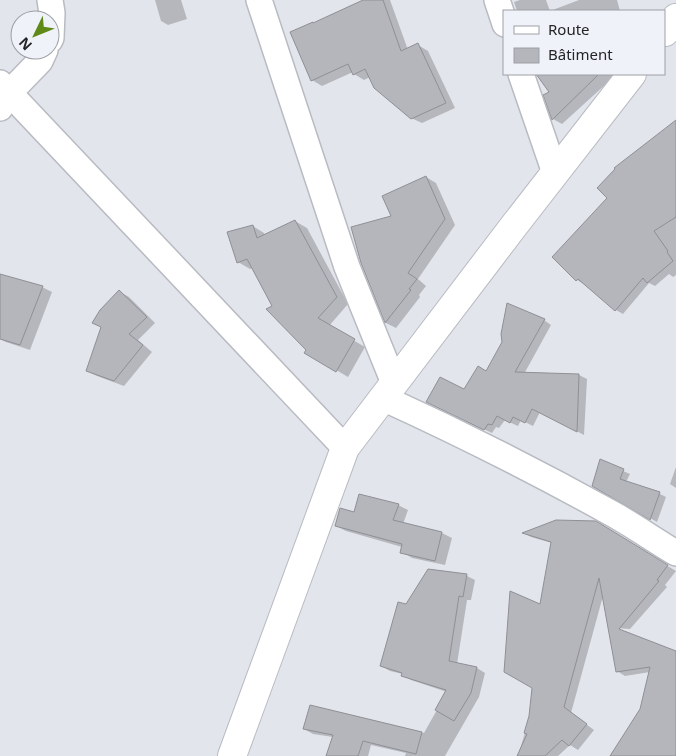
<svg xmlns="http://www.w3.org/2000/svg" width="676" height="756" viewBox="0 0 676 756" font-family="'Noto Sans',sans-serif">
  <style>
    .shadow { fill: #0003 }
    .building { fill: #b5b5bc; stroke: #8f8f96 }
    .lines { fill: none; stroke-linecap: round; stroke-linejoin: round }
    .street-casing { stroke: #b8bbc2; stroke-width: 28 }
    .secondary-casing { stroke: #b8bbc2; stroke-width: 30 }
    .street { stroke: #fff; stroke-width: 25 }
    .secondary { stroke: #fff; stroke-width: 28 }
  </style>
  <rect width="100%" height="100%" fill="#e3e5ed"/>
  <path class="shadow" d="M155 0H181L187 19 168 25 161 21Z
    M366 0H390L408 50 418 45 428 51 455 108 422 123 411 118 370 77 364 80 354 74 353 72 322 86 312 80Z
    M520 0H546L550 11 579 0H617L620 11H517L514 2Z
    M553 74H617L562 124 553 119 550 92 543 81Z
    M676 122V275L673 277 669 274 655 286 649 283 623 314 616 310 584 284 577 280Z
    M426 177 436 183 455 225 418 279 426 286 419 295 420 297 396 328 386 323 362 263 393 217Z
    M295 221 307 228 348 304 329 326 365 347 348 377 306 352 307 350 273 307 253 268 250 269 238 262 253 226 264 233 265 236Z
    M42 287 52 292 30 350 6 342 0 339V325Z
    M120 292 129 297 155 323 138 340 152 352 124 386 97 376 87 371 102 327Z
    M544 320 551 325 524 374 579 375 587 379 584 435 540 412 533 426 521 420 518 426 505 420 499 428 496 427 492 433 435 406 465 391 487 372Z
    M600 461 630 474 626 482 660 494 666 497 657 522 594 486Z
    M676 467V488L670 484Z
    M398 505 408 510 403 524 442 533 452 538 445 565 412 558 402 552V547L346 531 336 526 355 513Z
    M596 523 676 571 665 585 667 587 630 629 615 628 676 652 675 756H611L641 709 650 672 625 676 617 671 603 596 571 713 594 730 578 750 570 745 558 756H518L530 716 540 606 552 543 531 537 524 533Z
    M428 570 467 576 475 580 471 600H467L457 664 477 668 485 673 479 697 445 756H405L406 753 371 745 368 756H328L333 737 313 734 304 729 311 706 424 733 447 692 411 680 402 675 403 674 390 671 381 666 407 605Z"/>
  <path class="building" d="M363 0H383L401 51 418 43 446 103 411 119 374 88 365 69 353 75 348 64 311 81 290 32 313 22V23Z
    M536 74H599L552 120 543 95 549 92Z
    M676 120V217L654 231 668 251 667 252 673 261 647 283 643 278 615 311 578 279 576 281 552 257 607 198 597 188 615 169 614 168Z
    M426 176 445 219 408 273 417 279 409 289 411 290 385 323 361 263 351 227 391 216 382 196Z
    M295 220 337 297 318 318 355 339 336 372 304 353 306 350 266 309 272 306 247 259 237 263 227 232 253 225 257 238Z
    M0 274 43 286 20 345 0 339Z
    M119 290 147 317 129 334 143 345 114 381 86 371 101 327 92 323 100 310Z
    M507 303 545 319 515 372 579 374 577 432 532 409 525 423 513 417 510 423 497 416 492 425 488 424 484 430 426 402 440 377 464 389 478 366 486 371 502 342 501 334Z
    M600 459 624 469 620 479 660 492 650 520 592 486Z
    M359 494 399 504 393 520 442 532 435 561 400 553 402 544 335 526 340 508 354 512Z
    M556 520 596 521 668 565 657 580 659 581 619 629 676 651V756H610L640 709 650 667 616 672 599 578 564 707 587 724 569 746 562 740 545 756H517L527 734 524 733 529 716 532 688 504 672 510 591 540 604 551 542 522 533Z
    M428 569 467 574 463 597 459 596 449 661 477 667 471 693 454 721 435 710 446 690 401 676 402 673 380 666 398 602 406 604Z
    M310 705 422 732 416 754 363 741 358 756H326L333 735 303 729Z"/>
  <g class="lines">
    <g class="street-casing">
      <path id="street" d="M50 0 52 13 51 38 50 40
        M259 0 347 267 394 383
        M497 0 505 24
        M521 74 555 173
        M0 83 345 448
        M0 108 9 93 40 61 45 50
        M383 398C460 433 537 472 611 513 633 525 654 540 676 553"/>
    </g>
    <g class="secondary-casing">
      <path id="secondary" d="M665 32 676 18
        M232 756 345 448 513 227 632 74"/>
    </g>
    <use href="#street" class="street"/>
    <use href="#secondary" class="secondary"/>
  </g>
  <rect x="503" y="10" width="162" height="65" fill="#f0f2fa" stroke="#9ea0a5"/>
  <rect x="514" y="26" width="25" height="8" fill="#ffffff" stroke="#9ea0a5"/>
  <text x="548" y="35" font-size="15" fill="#232426">Route</text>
  <rect x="514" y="48" width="25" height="15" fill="#b5b5bc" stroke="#9ea0a5"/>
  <text x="548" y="60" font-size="15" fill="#232426">Bâtiment</text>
  <g transform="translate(35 35) rotate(227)"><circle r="24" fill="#f0f2fa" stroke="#9ea0a5"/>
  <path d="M0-4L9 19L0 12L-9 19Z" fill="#608a18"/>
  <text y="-8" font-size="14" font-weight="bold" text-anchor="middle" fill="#232426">N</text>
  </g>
</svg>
